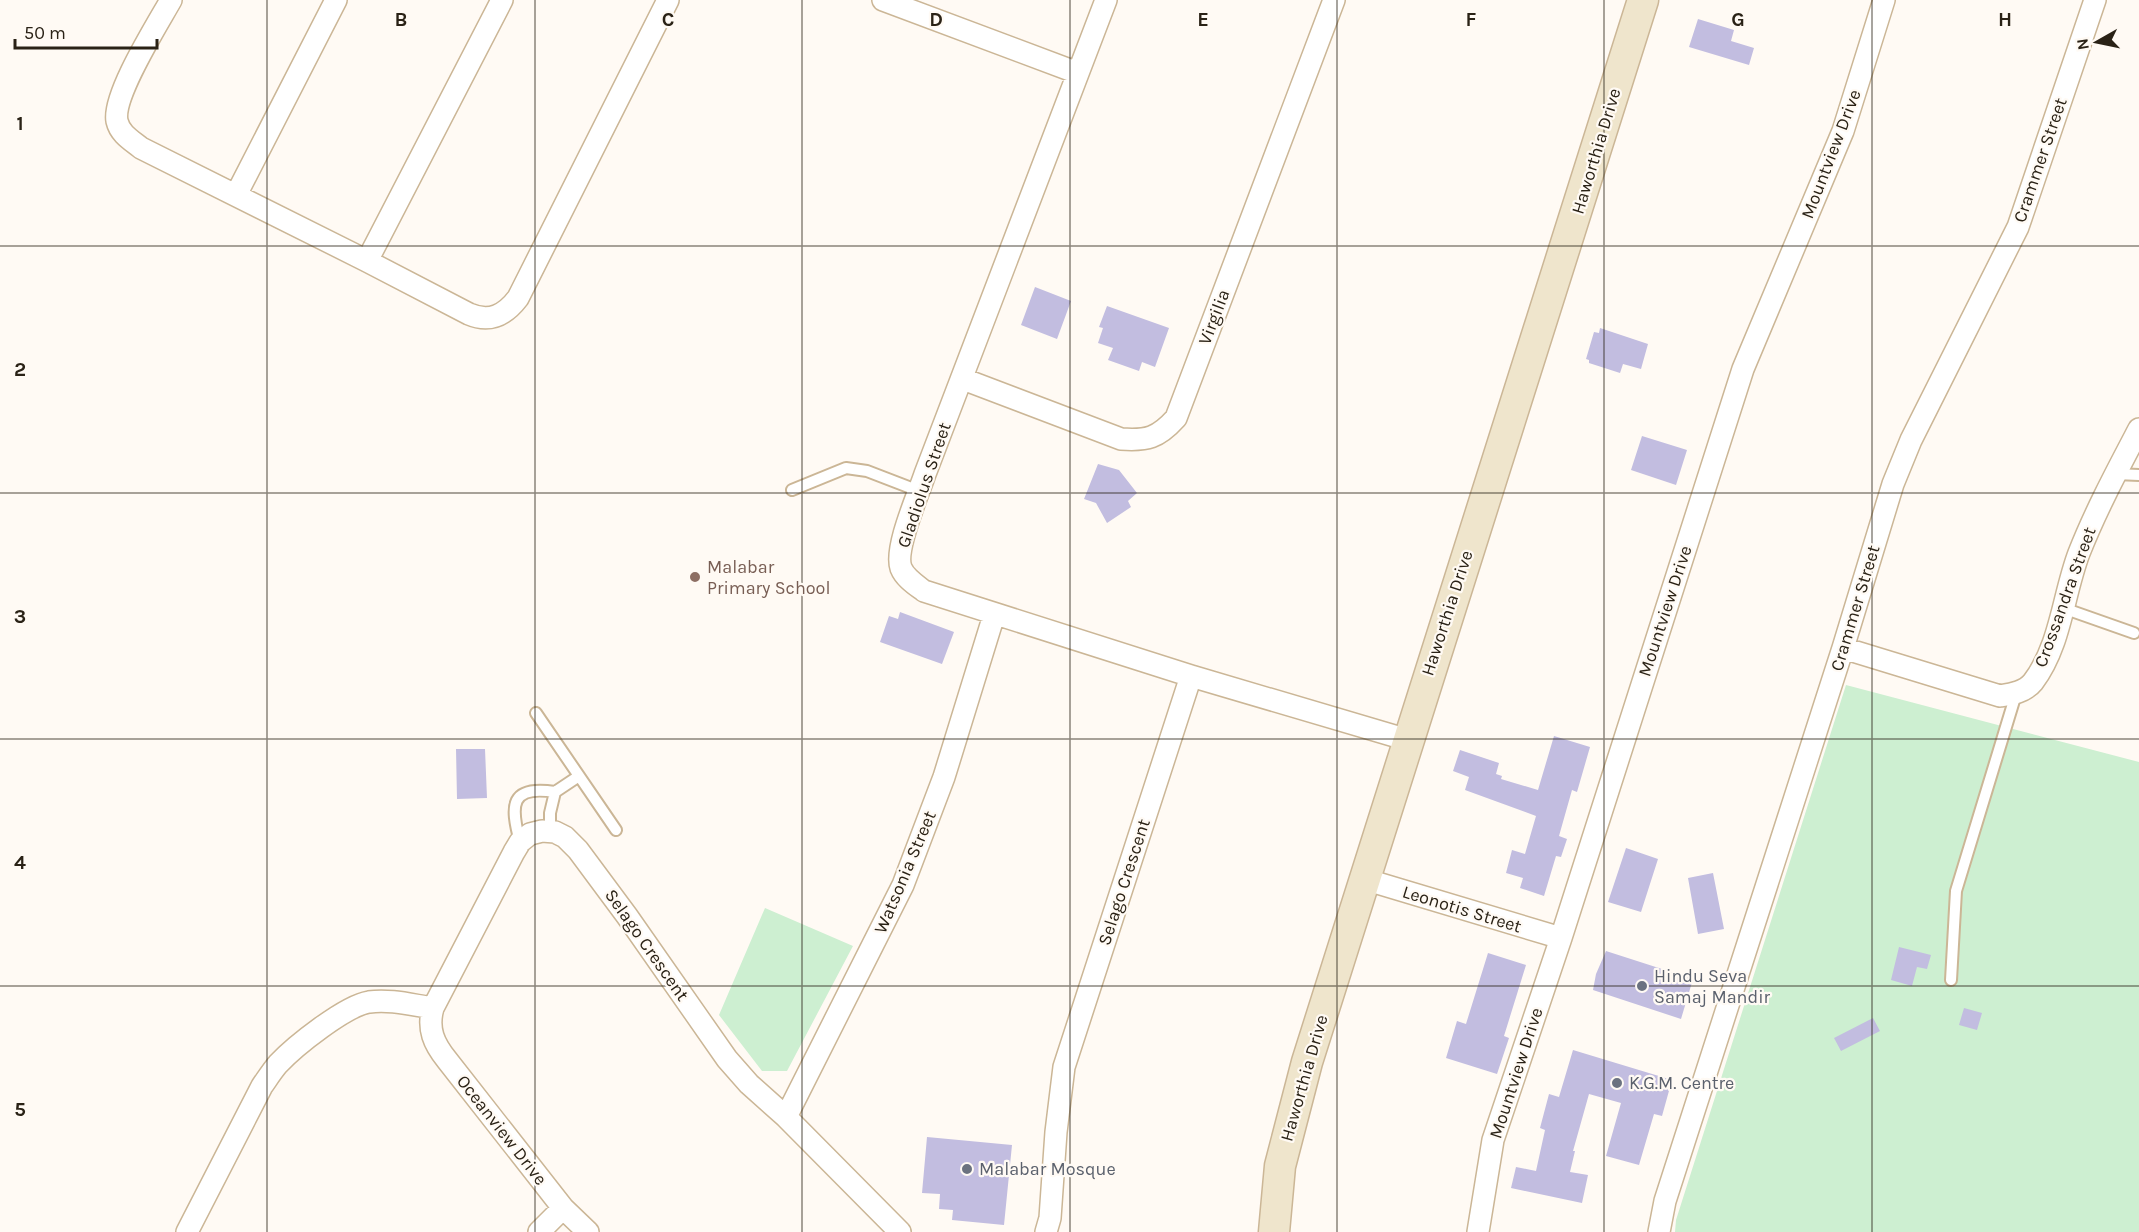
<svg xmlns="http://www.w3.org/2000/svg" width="2139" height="1232" viewBox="0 0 2139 1232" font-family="Karla,sans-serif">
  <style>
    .green { fill: #cdefd1 }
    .building { fill: #c2bde0 }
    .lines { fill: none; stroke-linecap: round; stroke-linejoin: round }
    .lane-casing { stroke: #cbb696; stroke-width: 14 }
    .street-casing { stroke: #cbb696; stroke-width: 24 }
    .secondary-casing { stroke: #cbb696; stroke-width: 33 }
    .lane { stroke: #fff; stroke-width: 10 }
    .street { stroke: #fff; stroke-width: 21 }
    .secondary { stroke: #efe5cc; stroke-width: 30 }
    .grid { fill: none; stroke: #2a2216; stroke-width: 1.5; stroke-opacity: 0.55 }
    .education-dot { fill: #8d6e63; stroke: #fffaf4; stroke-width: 2 }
    .worship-dot { fill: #6b7280; stroke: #fffaf4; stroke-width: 2 }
    .labels { text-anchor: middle; stroke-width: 4.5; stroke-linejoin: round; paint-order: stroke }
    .street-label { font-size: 18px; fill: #2a2216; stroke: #fffaf4 }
    .education-label { font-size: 18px; fill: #785e54; stroke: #fffaf4; text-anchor: start }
    .worship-label { font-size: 18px; fill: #5b616d; stroke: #fffaf4; text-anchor: start }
    .grid-label { font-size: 20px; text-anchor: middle; font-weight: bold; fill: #2a2216; stroke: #fffaf4; stroke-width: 4.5; stroke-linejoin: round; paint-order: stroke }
  </style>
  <rect width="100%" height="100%" fill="#fffaf4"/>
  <path class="green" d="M1846 685 2139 762V1232H1675L1676 1220Z
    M765 908 853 946 787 1071H762L719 1015Z"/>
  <path class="building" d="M1698 19 1734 30 1731 41 1754 48 1749 65 1689 47Z
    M1035 287 1071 301 1057 339 1021 325Z
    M1107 306 1169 328 1155 367 1142 362 1139 371 1108 360 1113 348 1098 343 1103 328 1099 327Z
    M1600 328 1648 344 1641 369 1623 364 1620 373 1589 363V360L1586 359 1594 332 1599 333Z
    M1642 436 1687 450 1676 485 1631 470Z
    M1098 464 1119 470 1137 493 1128 501 1131 507 1107 523 1096 503 1084 499Z
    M900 612 954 632 942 664 880 642 889 616 898 619Z
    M1554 736 1590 747 1577 792 1572 790 1559 836 1567 839 1561 857 1556 856 1544 896 1520 888 1523 878 1506 873 1512 850 1525 854 1536 816 1465 790 1469 777 1453 771 1460 750 1499 763 1496 774 1502 776 1501 779 1538 790Z
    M456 749H485L487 798 457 799Z
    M1626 848 1658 859 1641 912 1608 902Z
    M1713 873 1724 929 1698 934 1688 878Z
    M1899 947 1931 955 1927 969 1917 967 1912 986 1891 980Z
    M1606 951 1693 979 1681 1019 1593 990 1596 974Z
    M1488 953 1526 965 1504 1036 1509 1038 1497 1074 1446 1058 1457 1021 1466 1024Z
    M1964 1008 1982 1013 1977 1030 1959 1025Z
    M1873 1018 1880 1031 1841 1051 1834 1038Z
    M1573 1050 1672 1080 1662 1116 1654 1114 1639 1165 1606 1156 1621 1103 1589 1094 1573 1151H1575L1570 1172 1588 1175 1582 1203 1511 1188 1516 1167 1536 1171 1545 1130 1540 1128 1549 1094 1559 1097Z
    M927 1137 1012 1145 1004 1225 952 1220 953 1210 939 1209 940 1194 922 1193Z"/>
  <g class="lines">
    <g class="lane-casing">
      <path id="lane" d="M2116 474 2139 475
        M792 490 846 468 867 471 919 491
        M2063 608 2134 633
        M536 713 616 830
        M550 831V813L555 792 579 776
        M520 842C510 805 510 785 555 792
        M1951 980 1956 891 2016 694"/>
    </g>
    <g class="street-casing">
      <path id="street" d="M171 0C157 25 112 96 117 121 120 134 131 140 141 148L367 261 469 314C490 323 505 315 518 298L668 0
        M883 0 1078 73
        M1106 0 925 474C918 495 894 549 901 568 905 578 916 585 924 591L1191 676 1408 740
        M236 195 336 0
        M367 261 502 0
        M963 379 1121 439C1147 441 1158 438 1176 418L1334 0
        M1843 648 2000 696C2012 694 2025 692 2033 682 2061 645 2063 595 2079 553 2096 510 2118 469 2139 429
        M1364 879 1561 938
        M786 1117 903 885 944 777 994 615
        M187 1232 262 1086C267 1079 272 1071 278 1064 295 1046 345 1006 369 1002 390 999 412 1005 433 1008
        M539 1232 563 1208
        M588 1232 563 1208 447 1060C434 1044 427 1029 433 1008L514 852 520 842 530 834 542 831 555 832 565 837 578 850 627 916 727 1059 749 1084 786 1117 900 1232
        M1046 1232 1050 1218 1056 1132 1064 1067 1191 676
        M1478 1232 1493 1140 1561 938 1743 369 1843 131 1884 0
        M1659 1232 1665 1201 1843 648 1893 484 1911 440 2018 227 2095 0"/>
    </g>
    <g class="secondary-casing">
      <path id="secondary" d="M1274 1232 1280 1166 1307 1062 1643 0"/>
    </g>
    <use href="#lane" class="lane"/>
    <use href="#street" class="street"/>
    <use href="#secondary" class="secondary"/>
  </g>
  <path class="grid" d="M267 0V1232M535 0V1232M802 0V1232M1070 0V1232M1337 0V1232M1604 0V1232M1872 0V1232M0 246H2139M0 493H2139M0 739H2139M0 986H2139"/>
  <circle class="education-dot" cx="695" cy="577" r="6"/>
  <g class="worship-dot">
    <circle cx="1642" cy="986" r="6"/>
    <circle cx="1617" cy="1083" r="6"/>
    <circle cx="967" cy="1169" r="6"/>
  </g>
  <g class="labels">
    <g class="street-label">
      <text transform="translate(1596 151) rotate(-73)" y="6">Haworthia Drive</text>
      <text transform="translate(1831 154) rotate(-69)" y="6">Mountview Drive</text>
      <text transform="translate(2040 160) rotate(-71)" y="6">Crammer Street</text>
      <text transform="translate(1214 317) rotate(-69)" y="6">Virgilia</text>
      <text transform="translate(924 485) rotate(-71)" y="6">Gladiolus Street</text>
      <text transform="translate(2065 597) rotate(-70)" y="6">Crossandra Street</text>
      <text transform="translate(1855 608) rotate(-73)" y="6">Crammer Street</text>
      <text transform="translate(1665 611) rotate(-72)" y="6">Mountview Drive</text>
      <text transform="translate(1447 613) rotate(-72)" y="6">Haworthia Drive</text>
      <text transform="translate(905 872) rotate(-67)" y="6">Watsonia Street</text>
      <text transform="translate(1124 882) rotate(-72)" y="6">Selago Crescent</text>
      <text transform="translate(1462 909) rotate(17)" y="6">Leonotis Street</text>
      <text transform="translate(647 945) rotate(55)" y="6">Selago Crescent</text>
      <text transform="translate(1516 1073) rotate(-72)" y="6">Mountview Drive</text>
      <text transform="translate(1304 1078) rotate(-74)" y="6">Haworthia Drive</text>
      <text transform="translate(502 1130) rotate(52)" y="6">Oceanview Drive</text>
    </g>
    <g class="education-label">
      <text x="707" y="573">Malabar<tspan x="707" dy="21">Primary School</tspan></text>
    </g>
    <g class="worship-label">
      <text x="1654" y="982">Hindu Seva<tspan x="1654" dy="21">Samaj Mandir</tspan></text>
      <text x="1629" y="1089">K.G.M. Centre</text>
      <text x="979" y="1175">Malabar Mosque</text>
    </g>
  </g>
  <g class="grid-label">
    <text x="401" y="26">B</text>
    <text x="668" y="26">C</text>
    <text x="936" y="26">D</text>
    <text x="1203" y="26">E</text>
    <text x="1471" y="26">F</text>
    <text x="1738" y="26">G</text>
    <text x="2005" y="26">H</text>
    <text x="20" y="130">1</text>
    <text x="20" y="376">2</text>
    <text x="20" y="623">3</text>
    <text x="20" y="869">4</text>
    <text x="20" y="1116">5</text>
  </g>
  <g transform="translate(2097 42) rotate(261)" stroke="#fffaf4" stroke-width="4.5" paint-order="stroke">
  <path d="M0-4.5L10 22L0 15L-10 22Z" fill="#2a2216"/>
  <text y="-9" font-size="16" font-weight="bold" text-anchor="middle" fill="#2a2216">N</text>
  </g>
  <path d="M15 39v9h142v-9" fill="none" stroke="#2a2216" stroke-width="3"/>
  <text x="24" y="39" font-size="18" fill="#2a2216" stroke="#fffaf4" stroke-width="4.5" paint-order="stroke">50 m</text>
</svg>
